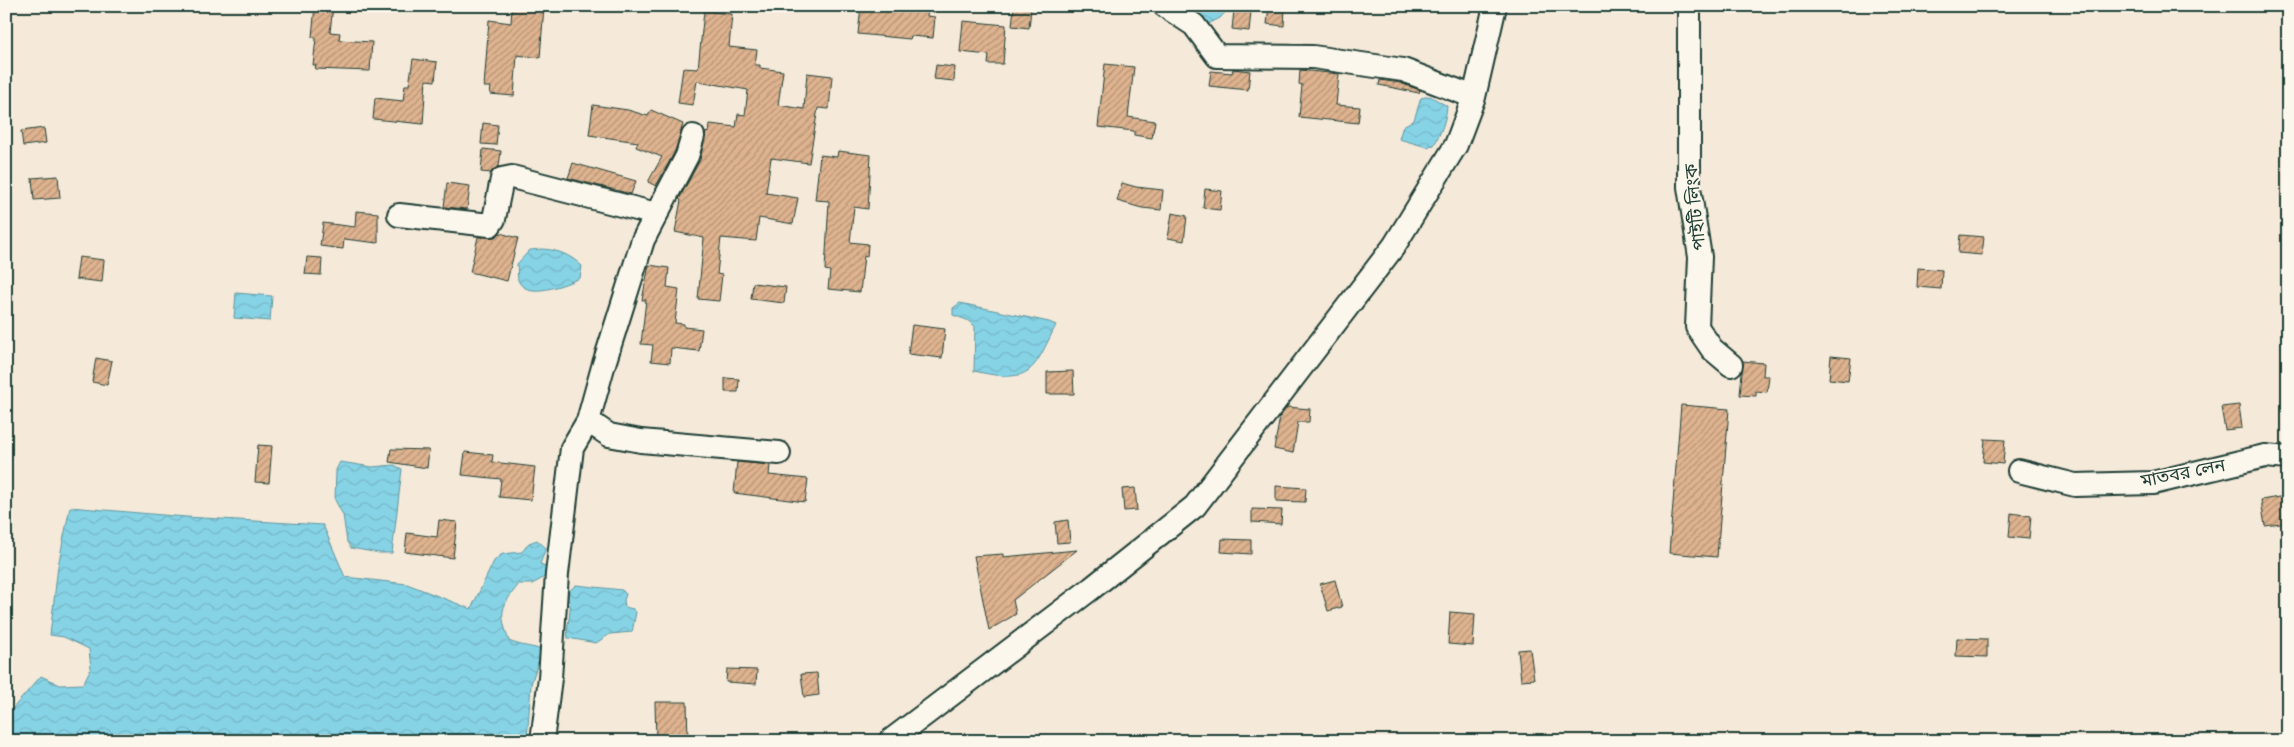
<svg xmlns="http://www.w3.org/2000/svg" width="2294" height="747" viewBox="0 0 2294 747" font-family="'Balsamiq Sans','Noto Sans Bengali',sans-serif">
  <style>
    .water { fill: url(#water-waves); stroke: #5d979f }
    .building { fill: url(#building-hatch); stroke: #1f3d34 }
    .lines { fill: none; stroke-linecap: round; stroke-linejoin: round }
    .minor-casing { stroke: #1f3d34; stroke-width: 26 }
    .minor { stroke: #fbf7ec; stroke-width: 22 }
    .labels { text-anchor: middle; stroke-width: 4; stroke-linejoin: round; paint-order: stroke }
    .street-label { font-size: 18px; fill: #1f3d34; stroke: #fbf7ec }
  </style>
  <defs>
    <pattern id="water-waves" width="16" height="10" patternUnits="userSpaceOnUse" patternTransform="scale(1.25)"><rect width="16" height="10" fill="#87d3e6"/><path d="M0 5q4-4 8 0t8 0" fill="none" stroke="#74b6c6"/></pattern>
    <pattern id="building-hatch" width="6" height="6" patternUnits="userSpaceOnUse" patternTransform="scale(1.25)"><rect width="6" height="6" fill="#dfb38f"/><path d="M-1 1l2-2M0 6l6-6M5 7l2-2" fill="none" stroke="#b49376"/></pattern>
  </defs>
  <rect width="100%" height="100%" fill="#f5e9d9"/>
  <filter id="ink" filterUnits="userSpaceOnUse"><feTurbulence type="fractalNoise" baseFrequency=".02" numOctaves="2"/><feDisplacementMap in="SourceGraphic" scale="10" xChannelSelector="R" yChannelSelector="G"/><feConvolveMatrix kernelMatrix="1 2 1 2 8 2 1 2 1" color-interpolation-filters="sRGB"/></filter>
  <g filter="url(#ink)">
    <path class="water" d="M1195 6H1231L1220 18 1208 24 1197 21 1190 15Z
      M1430 96 1447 106C1446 120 1441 133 1434 145L1427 147 1399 139 1403 126 1414 120 1421 98Z
      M542 249C559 250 570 255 582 266L580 278C566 284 526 301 518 280 517 275 518 269 517 264L530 250Z
      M236 293 272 296 270 321 234 318Z
      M960 303 1049 322 1056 325C1032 373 1032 384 974 371L975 326 967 320 953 315V308Z
      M340 462 372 467 394 465 402 469 392 553H379L351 548 347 542 343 515 335 500 336 470Z
      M70 507 186 517 323 525 345 577 407 584 471 609 494 561 502 554 522 552 529 543 537 540 546 548 540 564 546 566 545 577 532 584H519C500 608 499 612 509 641 520 646 531 646 542 650L531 684 527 741H6V716L41 676 60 685 83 684 91 668 89 649 64 637 50 635 58 566Z
      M576 585 622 590 626 594 624 600 625 607 633 609 636 612 632 632 610 634 596 643 568 638C565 625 574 610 568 599L569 591Z"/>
    <path class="building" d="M315 6H333L330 32 340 33 339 40 372 42 370 71 315 69 316 65H313L316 38 312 37Z
      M512 6H544L540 58 517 55 514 96 490 94 491 87H484L489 20 511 23Z
      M861 6H928L927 16 935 17 933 38 911 36 910 39 858 34Z
      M1269 6 1285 7 1284 26 1267 24Z
      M1014 7 1031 9 1029 28 1012 26Z
      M1234 10 1251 12 1249 31 1232 29Z
      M704 11 732 14 729 47 757 50 755 65H760V68L783 71 778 105 804 109 807 73 832 76 829 109 818 108 809 163 771 158 766 193 798 198 793 224 759 218 756 241 721 238 717 274 722 275 719 301 698 299 704 238 675 232 681 200 679 199 700 160 706 132 709 133 710 124 736 127 738 114 745 115 748 90 697 81 693 105 678 103 683 68 698 69Z
      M963 21 1006 25 1003 64H988L989 55 960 52Z
      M413 59 437 62 435 81 426 80 423 124 373 119 375 98 403 101 405 85H409Z
      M1105 64 1134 67 1128 117 1155 121 1152 138 1134 135V131L1098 127Z
      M936 65 955 67 954 81 934 79Z
      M1233 69 1250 71 1248 90 1209 86 1211 71 1232 73Z
      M1300 70 1339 74 1336 105 1360 107 1358 123 1299 117 1302 85 1299 84Z
      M1380 80 1400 83 1420 90 1419 93 1379 85Z
      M593 105 628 110 648 116 651 110 683 124 675 151 656 186 648 182 662 157 636 147 638 142 589 135Z
      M483 123 498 125 496 145 481 144Z
      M44 128 46 143 23 146 21 131Z
      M483 149 501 151 499 166 491 173 481 172Z
      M838 151 871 155 868 209 854 207 850 242 868 244 867 257 864 256 860 292 828 289 830 271 825 270 829 201 815 200 820 155 837 157Z
      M573 163 636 181 631 194 568 178Z
      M58 176 60 198 34 200 32 178Z
      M447 183 470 186 467 209 444 207Z
      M1122 183 1136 187 1163 190 1161 210 1142 208 1117 201Z
      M1205 189 1222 191 1220 210 1203 208Z
      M356 211 378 213V243L344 239 343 249 320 246 323 223 355 227Z
      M1172 213 1187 216 1184 241 1168 238Z
      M500 233 518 238 507 281 470 272 478 237H495Z
      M1960 235 1984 237 1982 255 1958 253Z
      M79 257 104 260 102 282 76 279Z
      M307 257 322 258 321 275 305 274Z
      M649 265 669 268 667 287 679 289 675 323 684 324V327L702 329 699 351 671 348 670 363 651 361 653 345 641 344 646 300H642Z
      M1918 268 1942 270 1941 289 1917 287Z
      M753 283 786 287 784 303 751 299Z
      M912 325 945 329 942 358 908 354Z
      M1831 356 1851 358 1848 381 1829 379Z
      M96 358 112 361 107 385 92 382Z
      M1743 361 1764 363 1763 376H1769L1767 392 1756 391V396L1740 395Z
      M1073 371 1074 394H1047V372Z
      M725 378 739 379 738 392H725Z
      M1681 405 1729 409 1717 557 1669 553Z
      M2239 405 2242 428 2225 430 2221 407Z
      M1287 407 1310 409 1309 422H1298L1293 453 1274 449 1280 417Z
      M1985 439 2005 440 2003 464 1983 462Z
      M258 445 272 446 269 483 255 482Z
      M391 449 429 450 427 468 389 462Z
      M465 452 493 455 492 462 535 467 531 500 499 497 501 479 462 475Z
      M737 462 770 465 769 475 808 479 805 502 734 493Z
      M1276 486 1306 488 1305 502 1276 501Z
      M1135 488 1137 510 1124 511 1122 489Z
      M2285 496 2288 523 2265 526 2261 500Z
      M1252 509 1282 510 1281 524 1252 522Z
      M2011 513 2031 516 2029 539 2009 537Z
      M439 520 457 522 453 558 405 552 407 533 437 537Z
      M1068 520 1070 542 1057 543 1055 522Z
      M1222 539 1251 540V554L1221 552Z
      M1077 550 1013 600 1016 614 989 630 974 556 1003 554V557Z
      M1335 580 1342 607 1328 611 1320 584Z
      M1450 612 1475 614 1473 646 1448 644Z
      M1957 638 1987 639V657L1956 656Z
      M1530 649 1534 679 1521 680 1518 650Z
      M727 669 757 670 756 684 726 682Z
      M817 673 819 695 804 697 801 674Z
      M655 702H687L688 741H656Z"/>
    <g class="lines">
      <g class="minor-casing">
        <path id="minor" d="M1165 6 1194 25 1217 56 1313 57 1403 70 1474 97
          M1689 6V187L1700 257 1697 327 1712 349 1731 365
          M399 215 490 225 494 219 502 179 512 177 656 214
          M588 421 609 435 641 441 779 453
          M2019 471 2075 485 2153 483 2265 456 2288 458
          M542 741 550 678 557 574 572 448 588 421 603 367 643 240 687 156 693 136
          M890 741 1092 588 1195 506 1394 246 1456 145 1474 97 1495 6"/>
      </g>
      <use href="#minor" class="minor"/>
    </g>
  </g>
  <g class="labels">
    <g class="street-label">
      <text transform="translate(1695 207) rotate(-96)" y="6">পাইটি লিংক</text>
      <text transform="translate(2183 473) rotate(-11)" y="6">মাতবর লেন</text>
    </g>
  </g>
  <rect width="2294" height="747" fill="none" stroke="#fbf7ec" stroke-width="25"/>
  <rect x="12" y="12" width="2269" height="722" fill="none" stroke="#1f3d34" stroke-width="2" filter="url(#ink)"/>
</svg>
